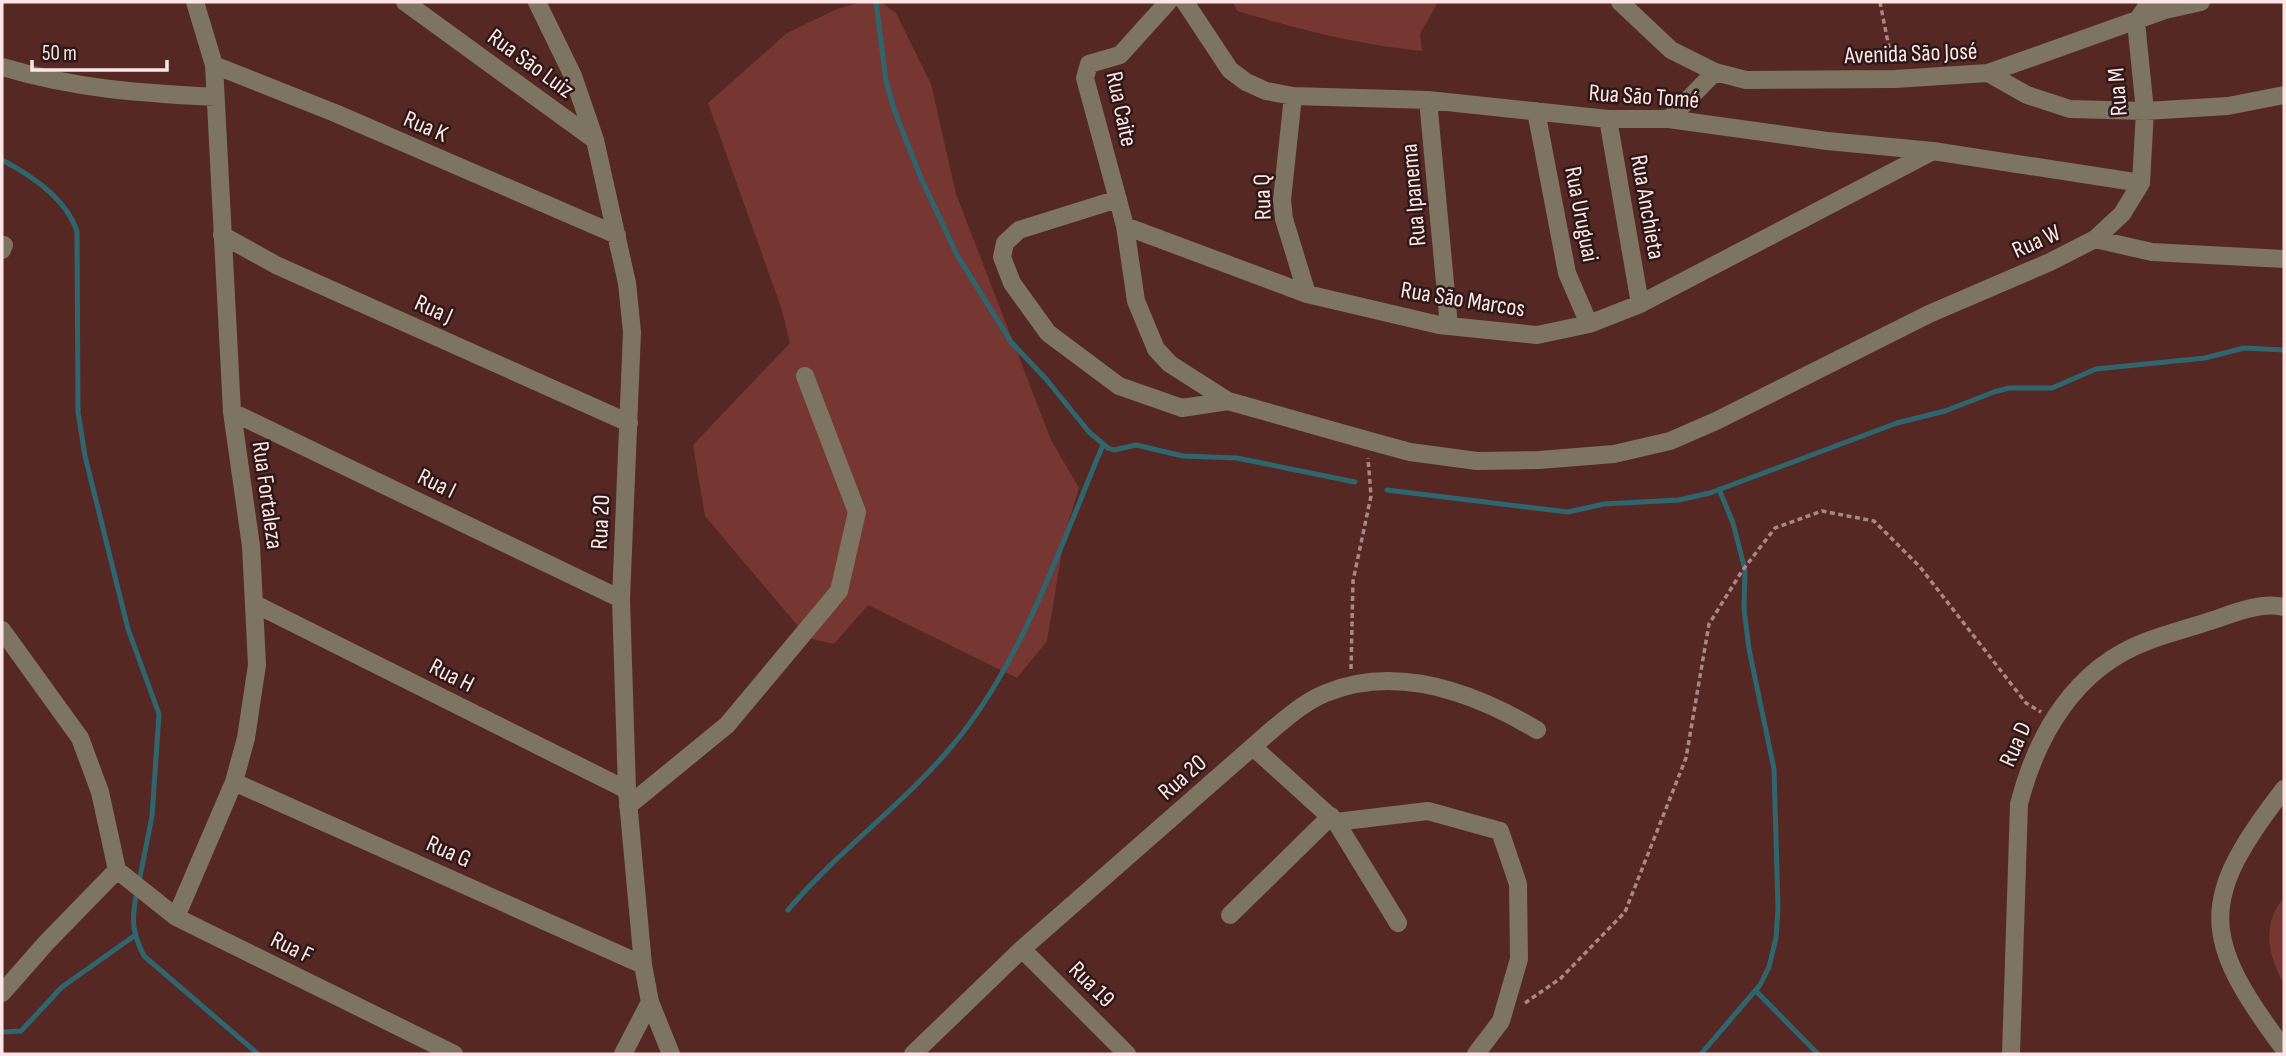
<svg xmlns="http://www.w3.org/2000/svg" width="2286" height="1056" viewBox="0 0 2286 1056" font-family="'Sofia Sans Condensed',sans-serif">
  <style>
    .green { fill: #763733 }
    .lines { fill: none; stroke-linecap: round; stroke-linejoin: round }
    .stream { stroke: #2f666d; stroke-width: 5 }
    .path { stroke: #aa8784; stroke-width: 3.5; stroke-dasharray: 5 3.5; stroke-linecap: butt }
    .minor { stroke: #7d7461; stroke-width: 18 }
    .labels { text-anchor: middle; stroke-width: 5; stroke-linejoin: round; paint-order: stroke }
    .street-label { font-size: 24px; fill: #ffe6e4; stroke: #2c1816 }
  </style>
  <rect width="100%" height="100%" fill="#552824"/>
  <path class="green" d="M862 2H881L896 13 931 84 956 194 1051 440 1079 488 1065 533 1047 641 1017 678 868 605 834 644 808 638 705 516 693 445 790 343 781 307 708 103 787 33 837 9Z
    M1233 2H1438L1420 34 1422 51C1359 45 1298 29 1237 11Z
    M2284 898V984C2268 956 2261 924 2284 898Z"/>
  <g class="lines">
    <path class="stream" d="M876 2 886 81 895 112 921 178 957 255 1011 342 1046 379 1089 432 1108 448 1114 450 1136 445 1183 456 1237 458 1355 482
      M2 160C31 175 66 199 77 231L78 412 85 456 128 629 159 714 152 816 139 882
      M1387 490 1568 512 1604 504 1679 500 1710 493 1897 423 1945 411 1994 392 2009 388H2052L2096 369 2205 358 2244 348 2284 350
      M137 892C131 919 132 932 144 956L258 1054
      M788 910C842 846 913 798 964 731 1026 651 1063 539 1103 445
      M1756 991 1818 1054
      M2 1032 21 1031 62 987 134 936
      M1701 1054 1760 985 1769 967 1776 938 1778 908 1774 769 1749 649 1744 609 1745 570 1733 523 1719 489"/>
    <path class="path" d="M1880 2 1892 63
      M1351 669 1353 581 1371 496 1368 458
      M1525 1003 1561 978 1625 912 1686 758 1709 624 1742 571 1775 528 1822 511 1874 521 1920 567 2026 703 2041 712"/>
    <path class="minor" d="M405 2 595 140
      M537 2 573 76 595 140 627 283 632 332 621 599 627 790 643 965 650 1002 671 1054
      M1168 2 1120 55 1089 64 1085 78 1125 226 1136 301 1156 349 1170 364 1228 401 1366 440 1410 452 1477 461 1539 460 1614 454 1670 441 1716 421 1929 314 2050 262 2095 239 2122 214 2141 183 2145 111 2136 22 2150 2
      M1185 2 1230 70 1246 82 1266 91 1293 96 1428 100 1608 119H1669L1827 141 1933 151 2141 183
      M1620 2 1671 50 1715 72 1746 80 1895 79 1988 73 2027 95 2070 109 2145 111 2228 106 2284 95
      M214 65 335 113 617 235
      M2 67C76 89 139 93 215 97
      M1988 73 2165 10 2201 2
      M1293 96 1282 200 1284 219 1307 294
      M1428 100 1449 326
      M1536 111 1567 273 1589 324
      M1608 119 1640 304
      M1669 119 1715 72
      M1118 199 1019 230 1005 243 1002 257 1012 283 1048 333 1119 386 1182 408 1228 401
      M1125 226 1307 294 1439 325 1537 335 1589 324 1640 304 1933 151
      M222 235 276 265 629 423
      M2095 239 2152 252 2284 259
      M2 250 4 245
      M232 412 621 599
      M255 604 627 790
      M2 630 80 738 100 792 117 870
      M1253 747 1336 822 1398 923
      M234 782 643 965
      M2284 789C2198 900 2200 937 2284 1049
      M628 806 727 725 839 591 857 512 805 376
      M1336 822 1428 811 1500 831 1518 884 1519 959 1501 1021 1476 1054
      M117 870 176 917 454 1054
      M1230 915 1331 816
      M176 917 234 782 246 738 257 665 251 546 232 412 214 65 195 2
      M1022 949 1127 1054
      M2 993 46 943 117 870
      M623 1054 650 1002
      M913 1054 1022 949 1273 729C1290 715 1306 701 1326 693 1397 664 1475 693 1537 730
      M2011 1054 2019 804C2037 734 2075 669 2145 642 2165 634 2186 629 2207 622 2230 615 2259 601 2284 607"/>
  </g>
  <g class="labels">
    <g class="street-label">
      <text transform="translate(1911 53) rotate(-2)" y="8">Avenida São José</text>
      <text transform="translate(531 63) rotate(36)" y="8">Rua São Luiz</text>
      <text transform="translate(2117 92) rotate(-94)" y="8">Rua M</text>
      <text transform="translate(1644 96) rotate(4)" y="8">Rua São Tomé</text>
      <text transform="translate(1122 109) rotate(78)" y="8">Rua Caite</text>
      <text transform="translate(426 126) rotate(23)" y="8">Rua K</text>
      <text transform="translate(1413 195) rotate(-95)" y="8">Rua Ipanema</text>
      <text transform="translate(1262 197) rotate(-92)" y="8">Rua Q</text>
      <text transform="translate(1648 207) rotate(80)" y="8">Rua Anchieta</text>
      <text transform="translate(1582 214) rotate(79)" y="8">Rua Uruguai</text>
      <text transform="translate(2036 241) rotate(-24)" y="8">Rua W</text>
      <text transform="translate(1463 299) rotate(9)" y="8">Rua São Marcos</text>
      <text transform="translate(434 309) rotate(24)" y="8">Rua J</text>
      <text transform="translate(437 483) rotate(26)" y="8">Rua I</text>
      <text transform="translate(268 495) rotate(82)" y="8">Rua Fortaleza</text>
      <text transform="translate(600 522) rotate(-87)" y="8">Rua 20</text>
      <text transform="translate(452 675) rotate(27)" y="8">Rua H</text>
      <text transform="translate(2015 744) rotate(-66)" y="8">Rua D</text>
      <text transform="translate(1182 777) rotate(-41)" y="8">Rua 20</text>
      <text transform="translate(449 851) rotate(24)" y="8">Rua G</text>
      <text transform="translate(292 947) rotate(26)" y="8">Rua F</text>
      <text transform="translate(1092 984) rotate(45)" y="8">Rua 19</text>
    </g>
  </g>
  <rect width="2286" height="1056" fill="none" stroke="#ffe6e4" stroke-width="7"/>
  <path d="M32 60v10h135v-10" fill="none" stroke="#ffe6e4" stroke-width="3.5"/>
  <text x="42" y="60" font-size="21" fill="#ffe6e4" stroke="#2c1816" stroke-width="5" paint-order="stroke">50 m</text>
</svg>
